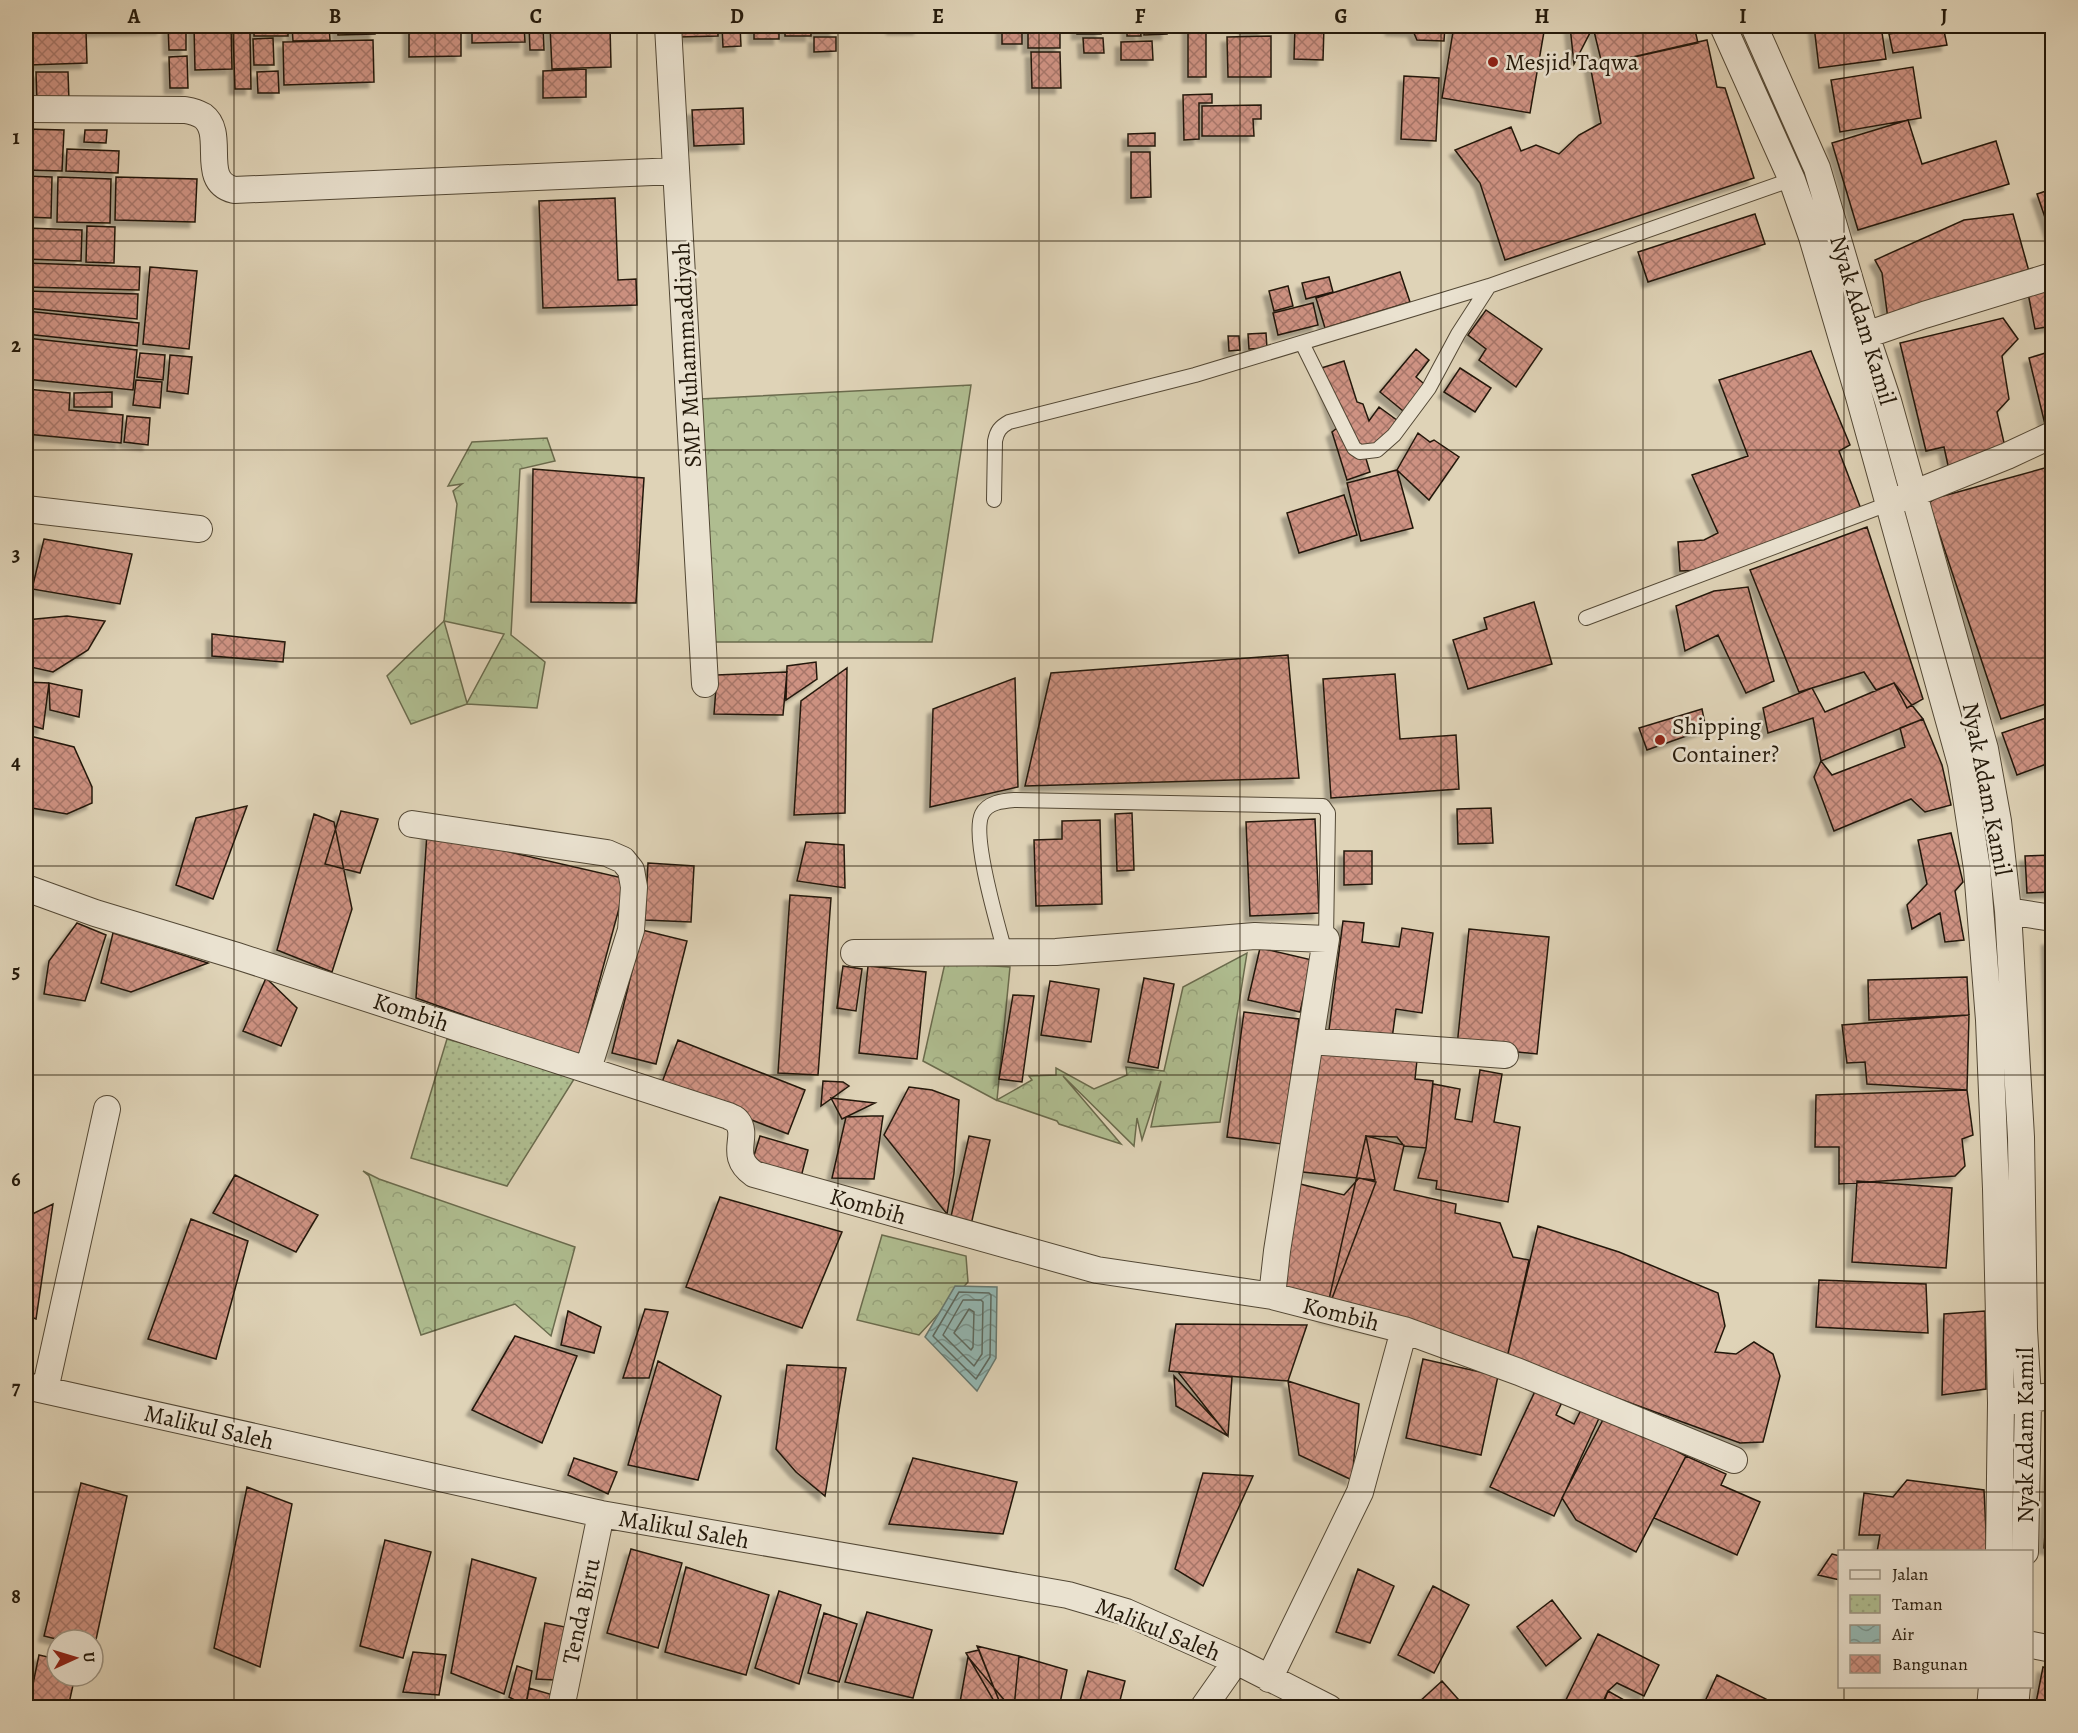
<svg xmlns="http://www.w3.org/2000/svg" width="2078" height="1733" viewBox="0 0 2078 1733" font-family="Alegreya,serif">
  <style>
    .forest { fill: url(#forest-crowns); stroke: #6a6b4d; stroke-width: 1.5; fill-rule: evenodd }
    .park { fill: url(#park-dots); stroke: #6a6b4d; stroke-width: 1.5 }
    .water { fill: url(#water-waves); stroke: #67786f; stroke-width: 1.5 }
    .lines { fill: none; stroke-linecap: round; stroke-linejoin: round }
    .shore { stroke: #5c685e; stroke-width: 1.5 }
    .building { fill: url(#building-cross-hatch); stroke: #24190a; stroke-width: 1.5; filter: url(#shadow) }
    .lane-casing { stroke: #534835; stroke-width: 16 }
    .street-casing { stroke: #534835; stroke-width: 28 }
    .lane { stroke: #eae2d0; stroke-width: 14 }
    .street { stroke: #eae2d0; stroke-width: 26 }
    .grid { fill: none; stroke: #24190a; stroke-width: 1.5; stroke-opacity: 0.55 }
    .poi-dot { fill: #8f2418; stroke: #eae2d0; stroke-width: 2 }
    .labels { text-anchor: middle; stroke-width: 5; stroke-linejoin: round; paint-order: stroke }
    .poi-label { font-size: 24px; fill: #24190a; stroke: #eae2d0; text-anchor: start }
    .street-label { font-size: 24px; fill: #24190a; stroke: #eae2d0 }
    .neatline { fill: none; stroke: #24190a; stroke-width: 2 }
    .grid-label { font-size: 20px; text-anchor: middle; font-weight: bold; fill: #24190a }
  </style>
  <defs>
    <pattern id="forest-crowns" width="20" height="18" patternUnits="userSpaceOnUse" patternTransform="scale(1.5)"><rect width="20" height="18" fill="#afbd90"/><path d="M2 6a3 3 0 1 1 6 0M12 15a3 3 0 1 1 6 0" fill="none" stroke="#96a27b"/></pattern>
    <pattern id="park-dots" width="8" height="8" patternUnits="userSpaceOnUse" patternTransform="scale(1.5)"><rect width="8" height="8" fill="#afbd90"/><path d="M2 2h.1M6 6h.1" fill="none" stroke="#96a27b" stroke-width="1.8" stroke-linecap="round"/></pattern>
    <pattern id="water-waves" width="16" height="10" patternUnits="userSpaceOnUse" patternTransform="scale(1.5)"><rect width="16" height="10" fill="#93b7b2"/><path d="M0 5q4-4 8 0t8 0" fill="none" stroke="#78948f"/></pattern>
    <pattern id="building-cross-hatch" width="8" height="8" patternUnits="userSpaceOnUse" patternTransform="scale(1.5)"><rect width="8" height="8" fill="#ce9282"/><path d="M0 0l8 8M0 8l8-8" fill="none" stroke="#a77669"/></pattern>
    <filter id="shadow"><feDropShadow dx="-5.5" dy="5.5" stdDeviation="1.5" flood-color="#0004"/></filter>
  </defs>
  <rect width="100%" height="100%" fill="#dfd3b7"/>
  <filter id="stains"><feTurbulence type="fractalNoise" baseFrequency=".00333" numOctaves="4"/><feColorMatrix values="0 0 0 0 .2 0 0 0 0 .09 0 0 0 0 .02 0 0 0 .5 -.17"/></filter>
  <radialGradient id="worn" r=".72"><stop offset=".6" stop-color="#630" stop-opacity="0"/><stop offset="1" stop-color="#630" stop-opacity=".3"/></radialGradient>
  <path class="forest" d="M971 385 932 642H715L700 399Z
    M547 438 555 461 520 469 511 635 545 662 537 708 467 704 411 724 387 676 444 621 457 504 453 491 462 484 448 486 472 442ZM444 621 504 634 467 703Z
    M1247 953 1220 1122 1151 1127 1161 1081 1142 1140 1137 1118 1134 1146 1063 1076 1121 1144 1059 1124 1057 1121 996 1100 923 1061 945 963 1010 967 997 1100 1032 1080 1029 1076 1056 1075V1068L1094 1089 1127 1075 1126 1067 1164 1071 1183 987Z
    M363 1171 379 1179 575 1247 551 1336 515 1304 421 1335 369 1176Z
    M882 1235 966 1256 968 1282 919 1335 857 1320Z"/>
  <path class="park" d="M447 1039 576 1076 507 1186 411 1158Z"/>
  <path class="water" d="M955 1286 997 1287 996 1358 977 1391 925 1337Z"/>
  <g class="lines">
    <path class="shore" d="M959 1292 989 1293 991 1295 990 1357 976 1379 933 1336Z
      M963 1300H981L983 1302 982 1354 974 1366 943 1335Z
      M969 1309 974 1312 973 1347 971 1350 954 1333Z"/>
  </g>
  <path class="building" d="M26 26H162V29L86 31 87 63 29 65 28 32H26Z
    M168 26H186V50H169Z
    M194 26H231L232 69 195 70Z
    M254 26H288V36H254Z
    M292 26H329L330 40 293 41Z
    M337 26H375V34L338 35Z
    M409 26H461V56L409 57Z
    M472 26H524L525 42 472 43Z
    M529 26H543L544 50H530Z
    M550 26H610L611 67 552 69Z
    M678 26H718V36L678 37Z
    M722 26H740L741 46 723 47Z
    M754 26H779V39H754Z
    M785 26H811V36H785Z
    M815 26H835V33H815Z
    M892 26H918L919 29H892Z
    M1002 26H1022V44H1002Z
    M1028 26H1060V48H1028Z
    M1077 26H1101V34H1077Z
    M1127 26H1140L1141 36H1127Z
    M1144 26H1167V34L1144 35Z
    M1188 26H1206V77H1188Z
    M1245 26H1264V32H1245Z
    M1295 26H1324L1323 60 1294 59Z
    M1391 26H1445L1444 41 1417 40 1413 31 1391 30Z
    M1454 26H1545L1530 113 1442 98Z
    M1570 26H1694L1698 43 1602 64 1593 27 1574 64Z
    M1814 26H1881L1886 59 1819 68Z
    M1937 26H1943L1947 45 1893 53 1889 34Z
    M233 33H250L251 89H235Z
    M1271 36V77H1228L1227 37Z
    M814 37H836V51L814 52Z
    M273 38 274 65H254L253 39Z
    M1083 38H1103L1104 53H1084Z
    M373 40 374 82 284 85 283 42Z
    M1707 40 1717 87 1725 88 1754 178 1505 260 1480 183 1455 150 1511 127 1521 151 1536 145 1559 154 1579 135 1601 123 1590 65 1602 64Z
    M1152 41 1153 60H1121V42Z
    M1031 52H1060L1061 88H1032Z
    M187 56 188 88H170L169 57Z
    M1913 67 1921 118 1840 132 1831 80Z
    M586 69V97L543 98V71Z
    M278 71 279 93H258L257 72Z
    M36 72H68L69 101 37 102Z
    M1404 76 1439 78 1436 141 1401 139Z
    M1212 94V103H1199V139L1184 140 1183 95Z
    M1261 105V119H1253L1254 136H1202V106Z
    M743 108 744 144 694 146 692 110Z
    M1908 120 1922 164 1996 141 2009 184 1858 230 1832 143Z
    M26 129 64 130 62 171 26 170Z
    M85 130H107L106 143 84 142Z
    M1155 133V146H1128V134Z
    M67 149 119 151 118 173 66 171Z
    M1131 152H1150L1151 197 1131 198Z
    M26 176 52 177 51 218 26 217Z
    M58 177 111 179 110 223 57 222Z
    M116 177 197 179 195 222 115 220Z
    M2052 189V238L2037 194Z
    M615 198 618 280 636 279 637 305 543 308 539 201Z
    M1755 214 1765 244 1648 282 1638 252Z
    M2013 214 2030 275 1889 327 1882 273 1875 260 1964 220Z
    M87 226 115 227 114 263 86 262Z
    M26 228 82 230 81 261 26 259Z
    M26 263 140 267 139 290 26 287Z
    M150 267 197 271 189 349 143 344Z
    M1400 272 1410 302 1325 328 1316 298Z
    M1329 277 1333 292 1306 299 1302 283Z
    M1288 286 1293 306 1274 311 1269 291Z
    M2051 289 2052 326 2035 329 2028 293Z
    M26 291 138 294 137 319 26 308Z
    M1313 303 1318 325 1278 335 1273 313Z
    M1486 310 1542 349 1516 387 1479 360 1486 349 1468 335Z
    M26 311 139 323 137 346 26 334Z
    M2003 318 2018 339 2002 356 2009 399 1997 412 2007 456 1949 470 1944 447 1926 451 1900 343Z
    M1266 333 1267 348 1249 349 1248 334Z
    M1228 336H1239L1240 350 1229 351Z
    M26 338 137 350 133 390 26 379Z
    M1416 349 1429 360 1416 377 1429 388 1408 415 1380 392Z
    M1811 351 1850 445 1839 451 1861 509 1703 570 1680 571 1678 542 1704 540 1718 533 1692 475 1748 456 1719 380Z
    M2052 351V435L2048 437 2029 358Z
    M140 353 165 355 163 380 137 377Z
    M170 355 192 357 188 394 167 391Z
    M1344 361 1357 402 1363 404 1369 421 1379 407 1398 421 1386 438 1364 452 1370 472 1347 480 1332 432 1337 428 1318 369Z
    M1460 368 1491 388 1475 412 1444 392Z
    M136 380 162 382 160 408 133 405Z
    M26 389 70 393 69 410 123 415 121 443 26 434Z
    M112 392V407H74V393Z
    M127 416 150 418 148 445 124 442Z
    M1418 433 1430 442 1434 440 1459 457 1429 500 1397 470Z
    M2052 466V535L2050 536 2052 544V702L2001 719 1929 503 1936 498Z
    M533 469 644 478 636 603 531 602Z
    M1397 470 1413 528 1361 541 1347 483Z
    M1344 495 1357 535 1299 553 1287 513Z
    M1867 527 1923 699 1907 708 1894 683 1876 690 1864 672 1799 692 1750 570Z
    M44 539 132 554 120 604 32 589Z
    M1748 587 1774 681 1746 693 1718 635 1685 651 1676 606 1714 591Z
    M1534 602 1552 664 1468 689 1453 640 1487 629 1484 618Z
    M67 616 105 621 88 650 53 672 26 666V620Z
    M212 634 285 642 283 662 212 656Z
    M1288 655 1299 778 1025 786 1051 673Z
    M816 662 817 679 786 700 787 666Z
    M847 668 845 813 794 815 801 701Z
    M787 672 783 715 714 714 717 675Z
    M1395 674 1400 739 1456 735 1459 789 1331 798 1323 679Z
    M1015 678 1018 787 930 807 933 709Z
    M26 682 49 683 43 729 26 724Z
    M49 683 82 690 79 717 50 710Z
    M1894 683 1923 719 1821 761 1813 718 1768 733 1763 708 1812 688 1825 712Z
    M1702 709 1706 729 1647 750 1639 728Z
    M2052 716V762L2017 775 2002 733Z
    M1923 719 1942 765 1951 805 1925 812 1911 799 1834 831 1814 777 1821 761 1832 775 1905 747 1900 728Z
    M26 735 74 747 92 787V803L67 814 26 807Z
    M247 806 213 899 176 885 196 818Z
    M1491 808 1493 843 1458 844 1457 809Z
    M341 811 378 819 360 873 325 864Z
    M1132 813 1134 870 1117 871 1115 814Z
    M314 814 334 822 352 909 332 972 277 950Z
    M1315 819 1319 913 1250 916 1246 822Z
    M1100 820 1102 904 1036 906 1034 840 1062 839V821Z
    M427 833 627 879 579 1056 416 998Z
    M1951 833 1963 882 1955 891 1964 940 1945 942 1940 913 1912 929 1907 905 1927 884 1918 840Z
    M806 842 844 845 845 888 797 881Z
    M1344 851H1372V884L1344 885Z
    M2052 855V892L2027 893 2025 856Z
    M648 863 694 866 691 922 645 920Z
    M790 895 831 898 818 1075 778 1073Z
    M1343 921 1364 923 1362 942 1399 947 1402 928 1433 933 1422 1013 1396 1009 1392 1039 1329 1030Z
    M77 923 106 935 85 1001 44 994 49 961Z
    M1469 929 1549 937 1537 1054 1457 1046Z
    M642 930 687 941 656 1064 612 1053Z
    M113 933 208 963 131 992 101 983Z
    M2047 940H2052V1129Z
    M1260 948 1312 960 1300 1012 1248 1000Z
    M843 966 862 969 856 1011 837 1008Z
    M868 966 926 972 917 1059 859 1053Z
    M1967 977 1969 1015 1869 1020 1868 980Z
    M266 978 297 1008 281 1046 243 1031Z
    M1144 978 1174 984 1158 1068 1128 1062Z
    M1050 981 1099 989 1091 1042 1041 1035Z
    M1013 995 1034 996 1022 1082 999 1079Z
    M1244 1012 1299 1019 1282 1144 1227 1137Z
    M1969 1015 1967 1090 1867 1084 1865 1062 1847 1063 1842 1025Z
    M678 1040 805 1090 788 1134 661 1085Z
    M1316 1048 1417 1060 1415 1079 1433 1081 1426 1148 1404 1146 1397 1137 1366 1136 1375 1180 1303 1172Z
    M1480 1070 1502 1074 1494 1122 1520 1127 1508 1202 1436 1189 1437 1181 1418 1178 1426 1148 1433 1084 1460 1089 1455 1119 1472 1122Z
    M823 1081 843 1082 849 1086 821 1106Z
    M909 1087 932 1090 959 1100 954 1173 947 1214 884 1135Z
    M1967 1090 1973 1135 1962 1139 1965 1166 1955 1176 1839 1184V1147H1815L1816 1095Z
    M831 1098 875 1103 842 1119Z
    M872 1116H883L874 1179 832 1178 846 1117Z
    M760 1136 808 1150 801 1177 752 1162Z
    M969 1136 990 1140 971 1225 950 1221Z
    M1366 1136 1404 1145 1394 1190 1456 1204 1455 1213 1500 1223 1513 1257 1529 1260 1507 1358 1325 1317Z
    M235 1175 318 1215 296 1252 213 1213Z
    M1359 1178 1376 1182 1325 1317 1275 1287 1300 1184 1344 1195Z
    M1857 1181 1952 1188 1946 1268 1852 1262Z
    M720 1197 842 1232 802 1328 686 1287Z
    M53 1204 36 1319 26 1315V1217Z
    M191 1219 248 1241 216 1359 148 1339Z
    M1538 1226 1619 1252 1718 1293 1725 1326 1715 1352 1736 1354 1754 1342 1773 1354 1780 1376 1763 1442 1740 1443 1507 1358Z
    M1819 1280 1926 1284 1928 1333 1816 1327Z
    M645 1309 668 1312 649 1378H623Z
    M568 1311 601 1327 594 1353 561 1345Z
    M1985 1311 1986 1389 1942 1395 1944 1314Z
    M1176 1324 1307 1325 1288 1381 1169 1371Z
    M515 1336 577 1356 542 1443 472 1410Z
    M1423 1359 1498 1376 1481 1455 1406 1438Z
    M658 1361 721 1396 698 1480 628 1465Z
    M787 1365 846 1368 825 1496 796 1472 776 1449Z
    M1178 1372 1232 1377 1228 1436 1218 1423Z
    M1174 1376 1218 1423 1228 1436 1176 1406Z
    M1288 1381 1359 1404 1352 1480 1299 1455Z
    M1538 1385 1564 1398 1556 1415 1574 1424 1583 1406 1601 1414 1554 1516 1490 1487Z
    M1606 1414 1686 1456 1636 1552 1576 1520 1562 1498Z
    M2052 1436V1550L2044 1548Z
    M1686 1456 1726 1474 1721 1485 1760 1502 1737 1555 1654 1518Z
    M574 1458 617 1472 608 1494 568 1475Z
    M913 1458 1017 1482 1003 1534 889 1524Z
    M1203 1473 1253 1476 1203 1586 1175 1569Z
    M1907 1480 1984 1490 1987 1552H1877L1880 1535H1859L1864 1493 1893 1497Z
    M81 1483 127 1496 94 1649 93 1640H60L44 1636Z
    M247 1487 292 1504 260 1667 214 1648Z
    M385 1540 431 1552 403 1658 360 1646Z
    M631 1549 682 1563 658 1648 607 1633Z
    M1832 1554 1840 1556V1580L1818 1575Z
    M472 1559 536 1578 504 1694 451 1673Z
    M686 1567 769 1595 746 1675 665 1652Z
    M1358 1569 1394 1586 1370 1643 1336 1632Z
    M1433 1586 1469 1605 1434 1673 1398 1655Z
    M779 1591 821 1605 799 1684 755 1668Z
    M1552 1600 1581 1638 1546 1666 1517 1627Z
    M867 1612 932 1630 913 1698 845 1682Z
    M824 1613 857 1624 839 1682 808 1673Z
    M545 1623 565 1627 555 1680 536 1679Z
    M1598 1634 1659 1665 1644 1696 1617 1683 1608 1691 1602 1708H1562Z
    M977 1646 1019 1656 1014 1708H1002Z
    M979 1650 1002 1708H998L966 1653Z
    M413 1652 446 1655 439 1695 403 1692Z
    M39 1655 57 1659V1676H75L68 1708H28Z
    M1019 1656 1067 1670 1059 1708H1014Z
    M968 1657 1011 1708H959Z
    M517 1666 532 1671 526 1706 509 1697Z
    M2043 1667 2052 1669V1708H2035Z
    M1088 1671 1125 1681 1118 1708H1078Z
    M1717 1675 1766 1699 1762 1708H1702Z
    M1442 1681 1466 1708H1423L1418 1703Z
    M529 1688 553 1695 551 1708H525Z
    M1608 1691 1633 1705 1632 1708H1600Z
    M596 1701 637 1708H595Z"/>
  <g class="lines">
    <g class="lane-casing">
      <path id="lane" d="M1302 343 1354 448 1360 452 1377 450 1394 435 1429 388 1458 334 1489 286 1796 178
        M994 500 995 441C997 431 1000 427 1009 422L1195 375 1489 286
        M1586 618 1888 504
        M1005 952C998 926 971 836 982 814 988 802 1003 801 1015 800L1323 806 1328 813 1326 939"/>
    </g>
    <g class="street-casing">
      <path id="street" d="M668 26 705 684
        M1723 26 1792 180 1812 237 1858 393 1961 764 1977 869 1989 1020 1996 1189 2001 1403 1999 1552
        M1754 26 1817 168 1866 335 1888 401 1985 749 1998 821 2008 911 2021 1137 2024 1329 2028 1399 2025 1552
        M26 109 185 110C191 111 198 113 203 116 227 134 198 181 234 190L676 171
        M1866 335 1924 315 2052 276
        M1900 499 2007 456 2052 435
        M26 509 199 529
        M412 824 607 853 623 860 631 870 634 887 631 930 588 1069
        M26 888 95 913 237 956 729 1116C732 1118 735 1118 737 1121 750 1137 727 1155 754 1174L1097 1270 1272 1296 1404 1330 1360 1492 1269 1679
        M2008 911 2052 918
        M854 953 1056 952 1255 936 1326 939 1277 1251 1272 1296
        M1310 1041 1505 1055
        M1404 1330 1519 1372 1734 1460
        M26 1386 601 1514 1068 1595 1126 1612 1236 1661 1329 1708
        M45 1390 107 1109
        M2013 1401 2052 1396
        M2032 1645 2052 1649
        M561 1708 601 1514
        M1203 1708 1236 1661
        M1990 1708 1992 1686
        M2015 1708 2017 1686"/>
    </g>
    <use href="#lane" class="lane"/>
    <use href="#street" class="street"/>
  </g>
  <path class="grid" d="M234 26V1708M435 26V1708M637 26V1708M838 26V1708M1039 26V1708M1240 26V1708M1441 26V1708M1643 26V1708M1844 26V1552M26 241H2052M26 450H2052M26 658H2052M26 866H2052M26 1075H2052M26 1283H2052M26 1492H2052M1844 1686V1708"/>
  <g class="poi-dot">
    <circle cx="1493" cy="62" r="6"/>
    <circle cx="1660" cy="740" r="6"/>
  </g>
  <g class="labels">
    <g class="poi-label">
      <text x="1505" y="70">Mesjid Taqwa</text>
      <text x="1672" y="734">Shipping<tspan x="1672" dy="28">Container?</tspan></text>
    </g>
    <g class="street-label">
      <text transform="translate(1863 320) rotate(73)" y="8">Nyak Adam Kamil</text>
      <text transform="translate(687 355) rotate(-93)" y="8">SMP Muhammaddiyah</text>
      <text transform="translate(1987 789) rotate(79)" y="8">Nyak Adam Kamil</text>
      <text transform="translate(411 1012) rotate(18)" y="8">Kombih</text>
      <text transform="translate(868 1206) rotate(16)" y="8">Kombih</text>
      <text transform="translate(1341 1314) rotate(14)" y="8">Kombih</text>
      <text transform="translate(209 1427) rotate(13)" y="8">Malikul Saleh</text>
      <text transform="translate(2025 1435) rotate(-90)" y="8">Nyak Adam Kamil</text>
      <text transform="translate(684 1529) rotate(10)" y="8">Malikul Saleh</text>
      <text transform="translate(581 1611) rotate(-78)" y="8">Tenda Biru</text>
      <text transform="translate(1158 1629) rotate(22)" y="8">Malikul Saleh</text>
    </g>
  </g>
  <rect width="2078" height="1733" fill="none" stroke="#dfd3b7" stroke-width="66"/>
  <rect x="1838" y="1550" width="195" height="138" fill="#eae2d0" stroke="#9b9281" stroke-width="1.5"/>
  <rect x="1850" y="1570" width="30" height="9" fill="#eae2d0" stroke="#9b9281" stroke-width="1.5"/>
  <text x="1892" y="1580" font-size="18" fill="#24190a">Jalan</text>
  <rect x="1850" y="1595" width="30" height="18" fill="url(#park-dots)" stroke="#9b9281" stroke-width="1.5"/>
  <text x="1892" y="1610" font-size="18" fill="#24190a">Taman</text>
  <rect x="1850" y="1625" width="30" height="18" fill="url(#water-waves)" stroke="#9b9281" stroke-width="1.5"/>
  <text x="1892" y="1640" font-size="18" fill="#24190a">Air</text>
  <rect x="1850" y="1655" width="30" height="18" fill="url(#building-cross-hatch)" stroke="#9b9281" stroke-width="1.5"/>
  <text x="1892" y="1670" font-size="18" fill="#24190a">Bangunan</text>
  <g transform="translate(75 1658) rotate(86)"><circle r="28" fill="#eae2d0" stroke="#9b9281" stroke-width="1.5"/>
  <path d="M0-4.5L10 22L0 15L-10 22Z" fill="#8f2418"/>
  <text y="-9" font-size="16" font-weight="bold" text-anchor="middle" fill="#24190a">U</text>
  </g>
  <rect x="33" y="33" width="2012" height="1667" class="neatline"/>
  <g class="grid-label">
    <text x="134" y="23">A</text>
    <text x="335" y="23">B</text>
    <text x="536" y="23">C</text>
    <text x="737" y="23">D</text>
    <text x="938" y="23">E</text>
    <text x="1140" y="23">F</text>
    <text x="1341" y="23">G</text>
    <text x="1542" y="23">H</text>
    <text x="1743" y="23">I</text>
    <text x="1944" y="23">J</text>
    <text x="16" y="144">1</text>
    <text x="16" y="352">2</text>
    <text x="16" y="561">3</text>
    <text x="16" y="769">4</text>
    <text x="16" y="978">5</text>
    <text x="16" y="1186">6</text>
    <text x="16" y="1394">7</text>
    <text x="16" y="1603">8</text>
  </g>
  <rect width="100%" height="100%" filter="url(#stains)"/>
  <rect width="100%" height="100%" fill="url(#worn)"/>
</svg>
